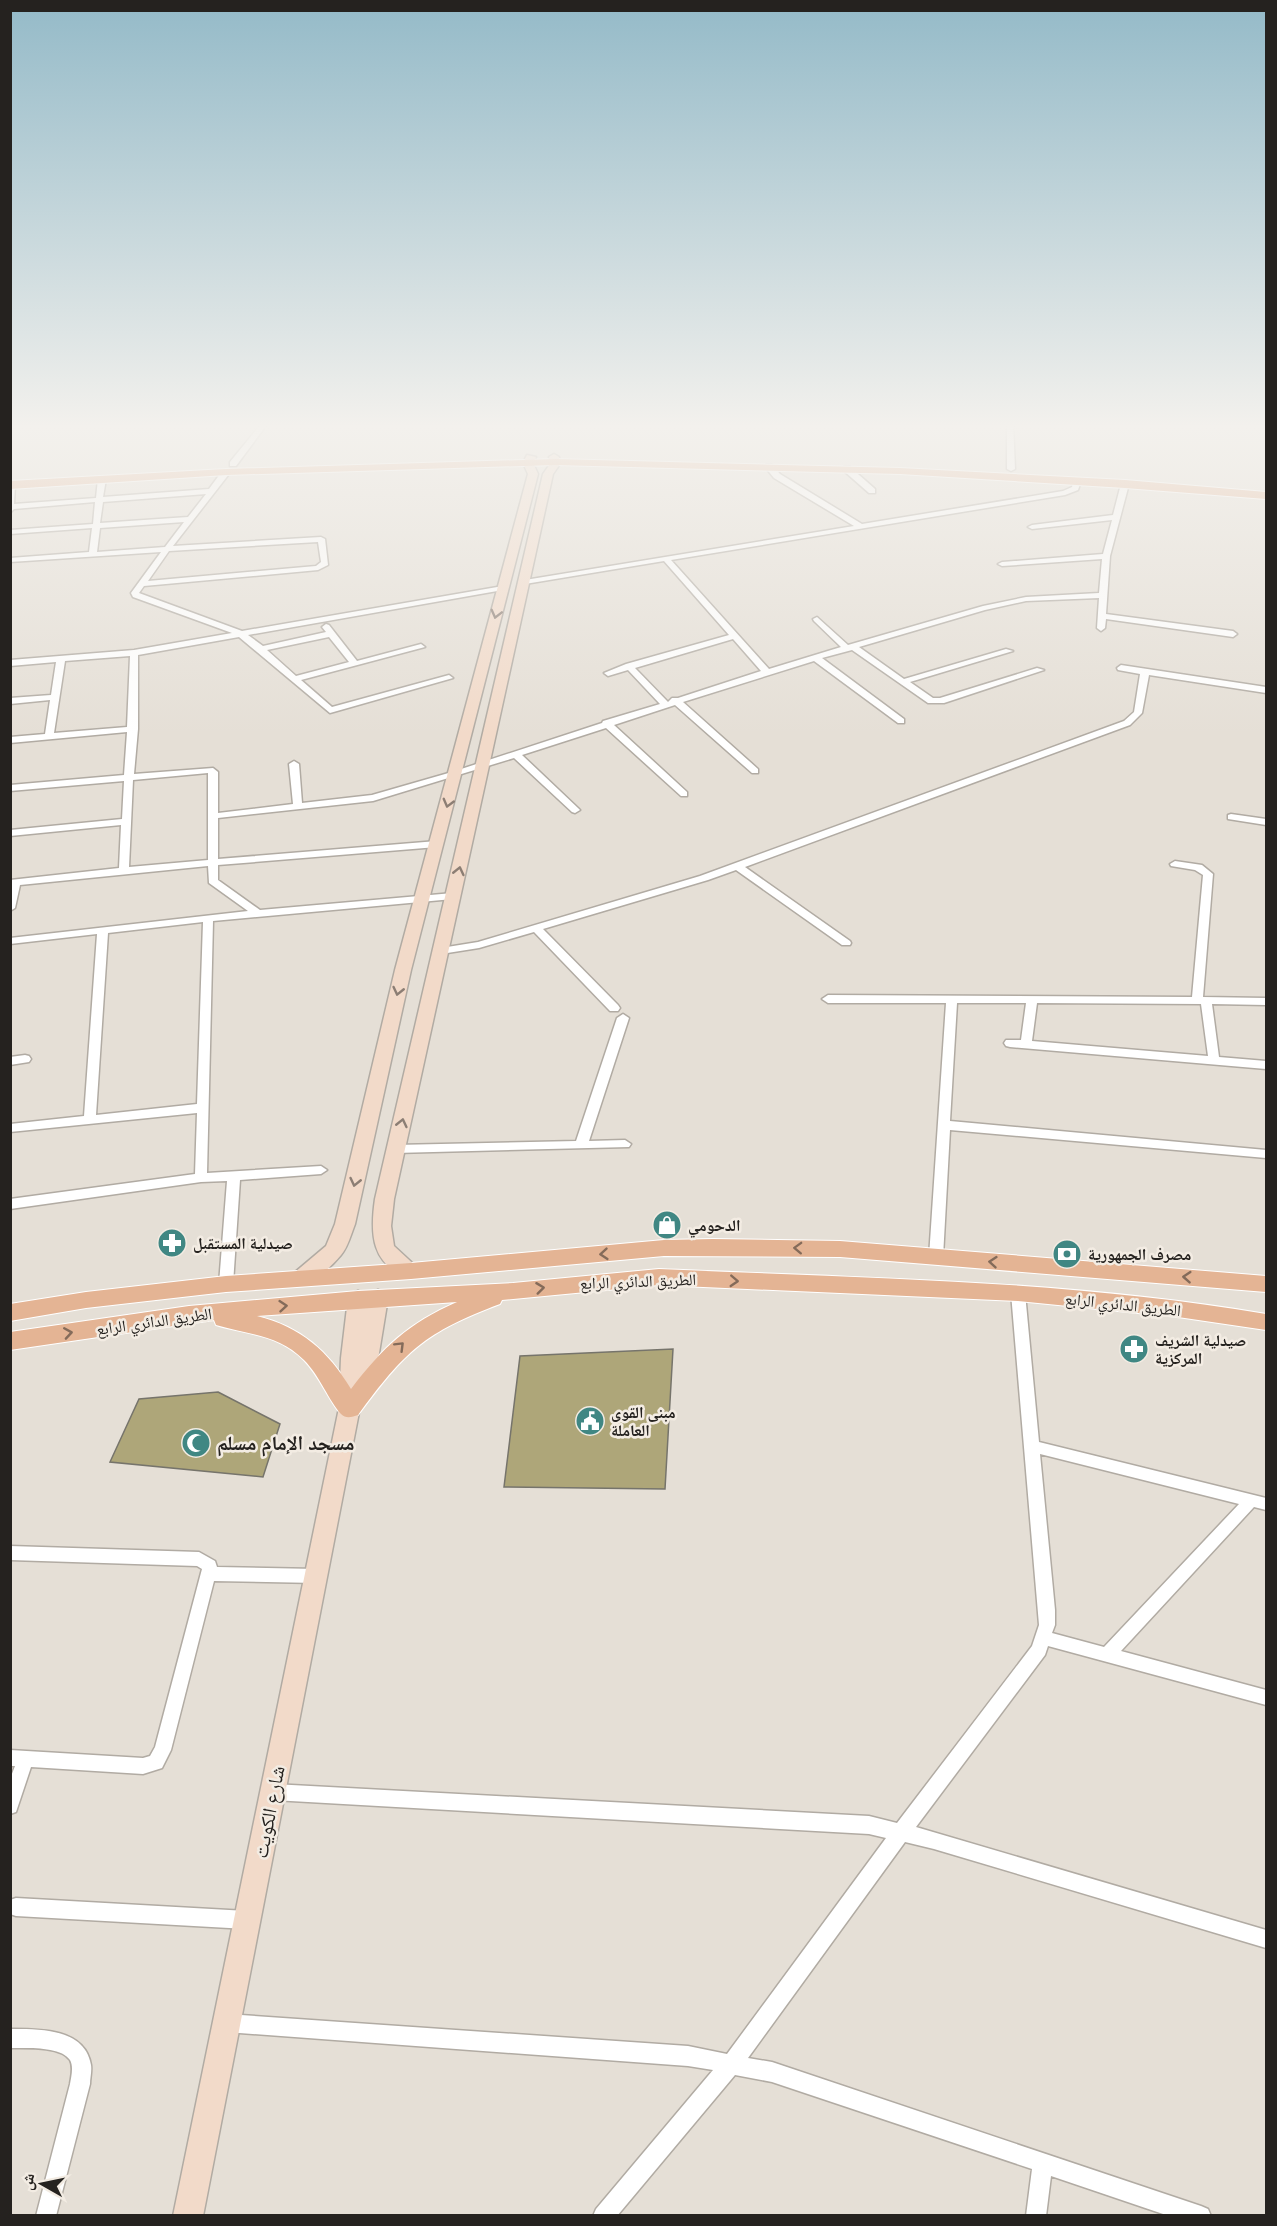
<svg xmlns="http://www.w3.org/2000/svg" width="1277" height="2226" viewBox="0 0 1277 2226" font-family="'Golos Text','Noto Naskh Arabic',sans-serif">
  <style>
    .building { fill: #aea679; stroke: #76746b; stroke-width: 1.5 }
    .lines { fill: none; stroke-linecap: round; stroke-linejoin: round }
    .street-casing { stroke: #b1aba3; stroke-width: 3 }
    .secondary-casing { stroke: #b1aba3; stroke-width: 3 }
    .primary-casing { stroke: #fff; stroke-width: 2 }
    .street { fill: #fff; fill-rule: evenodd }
    .secondary { fill: #f2dac9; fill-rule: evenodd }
    .primary { fill: #e4b494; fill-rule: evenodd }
    .oneway { stroke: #8c7e74 }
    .oneway2 { stroke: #846b5a }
    .labels { text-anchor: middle; stroke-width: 5; stroke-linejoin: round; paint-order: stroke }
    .poi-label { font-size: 16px; font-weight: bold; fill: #25221f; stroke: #f3ece3; text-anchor: start }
    .street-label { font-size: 16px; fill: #25221f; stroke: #f3ece3 }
    .near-poi-label { font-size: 20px; font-weight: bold; fill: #25221f; stroke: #f3ece3; text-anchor: start }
    .near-street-label { font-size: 20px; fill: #25221f; stroke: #f3ece3 }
  </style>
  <rect width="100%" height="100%" fill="#e5dfd6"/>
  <path class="building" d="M673 1349 665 1489 504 1487 520 1356Z
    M218 1392 280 1424 263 1477 110 1462 139 1399Z"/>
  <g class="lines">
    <g class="street-casing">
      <path id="street" d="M262 423H268L236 466H230V462Z
        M1007 423H1013L1015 469 1011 471 1007 469Z
        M766 465H772L780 474 862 524 1063 491 1072 487 1074 479 1081 481 1078 490 1065 495 671 560 769 669 841 647 814 621 813 619 817 617 848 645 983 606 1026 597 1099 593 1102 559 1002 566 998 564 1002 562 1103 554 1112 520 1032 529 1028 527 1032 525 1113 515 1121 484 1125 482 1129 484 1110 556 1106 614 1233 631 1237 634 1233 637 1106 619 1105 628 1101 631 1097 628 1099 598 1026 601 985 610 859 647 904 679 1006 649 1013 651 910 682 933 698H940L1037 668 1044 670 944 703H928L852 650 822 658 904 719V723H898L814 661 683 702 758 769V773H752L675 705 614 725 687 792V796H681L606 728 522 755 578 808 580 810 575 813 572 812 514 758 373 801 218 818V859L437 841 442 844 437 847 218 865V880L260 910 453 893 458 896 453 899 213 921 207 1173 321 1166 327 1170 321 1174 240 1180 233 1284 231 1288H221L219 1284 227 1181 201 1182 10 1209V1199L195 1174 197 1113 10 1132V1124L84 1116 97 934 10 944V938L248 911 209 883 208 866 20 885 15 908 10 911V880L119 868 121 825 10 836V830L122 819 124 781 10 791V785L124 775 127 732 10 743V737L45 734 50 700 10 704V698L51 695 56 662 10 666V660L134 650 232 633 133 597 131 593 161 552 10 562V558L89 552 92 528 10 534V530L93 524 95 502 14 509 10 513V483L15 485 14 504 96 498 98 479 102 477 106 479 103 497 209 489 223 470H229V474L173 546 321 537 325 539 328 565 318 570 144 586 139 593 242 631 503 586 507 588 503 590 248 635 263 646 326 632 322 627 326 624 329 625 357 661 421 644 425 647 301 680 332 707 449 675 453 678 330 713 239 637 138 655V729L134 774 213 768 218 772V813L293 804 289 764 294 761 299 764 302 803 372 795 452 772 602 723 603 721 660 704 628 670 608 676 604 673 626 664 729 635 664 561 525 584 521 582 525 580 854 526 774 478 765 467ZM206 494 188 517 100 523 103 502ZM184 522 165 547 97 552 100 528ZM318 542 321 562 316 566 148 581 169 551ZM329 637 349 662 296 676 267 650ZM733 639 761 671 678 698H672L668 702 635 668ZM130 656 127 727 54 733 65 661ZM208 773V860L129 867 133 780ZM203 922 197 1104 96 1115 108 933Z
        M844 467H850L875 489V493H869L844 471Z
        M1121 665 1266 687V693L1149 675 1142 713 1130 725 745 867 850 941 851 943 850 945H842L736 870 708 880 543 929 618 1005 620 1008 618 1011H610L534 932 479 948 441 954 436 951 441 948 478 942 700 876 1124 721 1134 712 1140 674 1118 670 1117 668Z
        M1231 814 1266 819V825L1228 819V815Z
        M1175 861 1202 865 1213 874 1203 997 1266 998V1005L1212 1004 1219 1057 1266 1061V1069L1010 1047 1006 1046 1004 1043 1006 1040H1021L1026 1003H957L950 1121 1266 1150V1158L950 1130 943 1257 941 1260H931L929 1257 946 1003H828L822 999 828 995 1192 997 1203 875 1195 870 1171 866 1170 864ZM1037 1003 1201 1004 1208 1056 1032 1041Z
        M623 1014 629 1018 589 1141 625 1140 631 1144 629 1147 395 1153 389 1149 395 1145 576 1141 617 1018Z
        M25 1055 29 1056 31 1059 29 1062 10 1065V1057Z
        M1018 1288 1023 1289 1025 1293 1039 1442 1266 1498V1510L1254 1507 1121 1651 1266 1690V1705L1048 1646 1045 1655 916 1827 1266 1930V1948L934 1849 905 1842 748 2058 772 2062 1201 2206 1208 2209 1211 2216H1169L1051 2176 1046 2216H1026L1032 2169 772 2082 735 2075 617 2216H593L596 2209 713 2070 688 2066 226 2032 219 2030 217 2023 219 2016 226 2014 688 2046 727 2054 886 1838 869 1834 273 1800 267 1798 264 1792 267 1786 273 1784 869 1816 897 1823 1032 1646 1039 1625 1011 1293 1013 1289ZM1040 1454 1239 1504 1104 1647 1052 1633 1055 1625V1610Z
        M10 1546 199 1552 215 1561 217 1567 317 1569 322 1571 325 1576 322 1581 317 1583 214 1581 171 1750 162 1768 143 1774 31 1767 16 1812 10 1814V1779L15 1766H10V1750L143 1758 150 1756 155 1747 202 1569 197 1566 10 1560Z
        M16 1898 247 1911 253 1914 256 1920 253 1926 247 1929 16 1916 10 1914V1900Z
        M10 2029C39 2029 85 2028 91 2065 92 2071 90 2078 90 2084L56 2216H36L70 2084C71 2077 74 2067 70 2060 61 2046 26 2048 10 2048Z"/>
    </g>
    <g class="secondary-casing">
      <path id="secondary" d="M554 454 559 457 560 464 553 474 394 1199 391 1226 394 1246 421 1271 418 1276 411 1278C371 1266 370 1234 375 1199L543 474 550 464 549 457Z
        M527 455 536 457 533 463 538 474 411 970 355 1224C351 1234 348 1247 341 1255 331 1267 309 1288 294 1283L291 1278 294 1273 326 1246 335 1224 395 970 528 474 523 463Z
        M378 1290 385 1293 388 1298 378 1359 361 1402 203 2216H173L339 1408 341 1358 348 1299 351 1294 358 1291 365 1294 368 1299 371 1293Z"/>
    </g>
    <g class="primary-casing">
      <path id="primary" d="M555 459 900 468 1125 480 1266 492V499L1125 488 900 474 555 465 226 475 10 489V481L226 469Z
        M713 1239 840 1241 1266 1276V1292L840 1257 664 1256 411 1279 226 1292 86 1308 10 1321V1304L86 1292 226 1276 411 1263 664 1240Z
        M659 1269C862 1278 1066 1280 1266 1314V1330L1178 1317 1018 1301 659 1285 502 1300 500 1304C425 1332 405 1351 358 1415 352 1417 346 1419 341 1414 329 1401 320 1376 304 1360 278 1334 249 1335 216 1325L214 1320 10 1350V1332L189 1306 358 1291 513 1283ZM457 1302C409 1323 383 1347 351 1389 328 1351 301 1327 257 1316Z"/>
    </g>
    <use href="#street" class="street"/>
    <use href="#secondary" class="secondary"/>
    <use href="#primary" class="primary"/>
  </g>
  <defs><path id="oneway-chevron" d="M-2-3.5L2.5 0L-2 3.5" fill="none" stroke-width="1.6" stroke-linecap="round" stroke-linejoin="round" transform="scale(1.5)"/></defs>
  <g class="oneway">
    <use href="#oneway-chevron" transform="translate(496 614) rotate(104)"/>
    <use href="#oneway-chevron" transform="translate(448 803) rotate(105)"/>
    <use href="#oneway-chevron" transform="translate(459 871) rotate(-77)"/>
    <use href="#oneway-chevron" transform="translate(398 991) rotate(103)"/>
    <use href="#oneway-chevron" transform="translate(402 1123) rotate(-77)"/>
    <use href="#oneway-chevron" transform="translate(355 1182) rotate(103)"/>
  </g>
  <g class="oneway2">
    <use href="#oneway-chevron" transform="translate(798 1248) rotate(-178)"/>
    <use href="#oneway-chevron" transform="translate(604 1254) rotate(175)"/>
    <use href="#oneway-chevron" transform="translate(993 1262) rotate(-175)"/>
    <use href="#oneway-chevron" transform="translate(1187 1277) rotate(-176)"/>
    <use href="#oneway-chevron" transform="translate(734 1281) rotate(3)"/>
    <use href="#oneway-chevron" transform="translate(540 1288) rotate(-7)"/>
    <use href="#oneway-chevron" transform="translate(283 1306) rotate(-5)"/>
    <use href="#oneway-chevron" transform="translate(68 1333) rotate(-9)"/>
    <use href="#oneway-chevron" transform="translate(400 1346) rotate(-45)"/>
  </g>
  <linearGradient id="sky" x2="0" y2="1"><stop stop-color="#94bac8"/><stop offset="0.58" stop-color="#f3f1ed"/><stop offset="1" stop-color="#f3f1ed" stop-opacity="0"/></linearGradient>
  <rect width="1277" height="735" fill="url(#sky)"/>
  <defs>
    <g id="shop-disc" transform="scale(1.5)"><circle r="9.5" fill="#408783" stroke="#f3ece3"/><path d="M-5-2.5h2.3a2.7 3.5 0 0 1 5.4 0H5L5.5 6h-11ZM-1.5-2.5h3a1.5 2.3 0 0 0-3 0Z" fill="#fff"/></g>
    <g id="pharmacy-disc" transform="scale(1.5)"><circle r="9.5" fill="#408783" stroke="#f3ece3"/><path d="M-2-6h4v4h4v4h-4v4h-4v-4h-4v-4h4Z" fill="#fff"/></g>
    <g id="bank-disc" transform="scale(1.5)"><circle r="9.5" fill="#408783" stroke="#f3ece3"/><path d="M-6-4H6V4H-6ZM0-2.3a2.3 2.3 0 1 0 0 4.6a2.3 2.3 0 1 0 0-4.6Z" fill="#fff"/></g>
    <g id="civic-disc" transform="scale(1.5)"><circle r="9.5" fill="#408783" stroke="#f3ece3"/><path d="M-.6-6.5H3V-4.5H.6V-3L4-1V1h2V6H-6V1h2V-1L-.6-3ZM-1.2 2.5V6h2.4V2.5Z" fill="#fff"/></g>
    <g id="mosque-disc" transform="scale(1.5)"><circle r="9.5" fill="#408783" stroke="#f3ece3"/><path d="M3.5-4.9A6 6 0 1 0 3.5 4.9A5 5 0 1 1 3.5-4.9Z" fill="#fff"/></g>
  </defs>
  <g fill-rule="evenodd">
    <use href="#shop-disc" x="667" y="1225"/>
    <use href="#pharmacy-disc" x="172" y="1243"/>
    <use href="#bank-disc" x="1067" y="1254"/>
    <use href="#pharmacy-disc" x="1134" y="1349"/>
    <use href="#civic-disc" x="590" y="1421"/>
    <use href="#mosque-disc" x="196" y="1443"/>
  </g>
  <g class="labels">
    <g class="poi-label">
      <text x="688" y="1231">الدحومي</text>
      <text x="193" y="1249">صيدلية المستقبل</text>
      <text x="1088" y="1260">مصرف الجمهورية</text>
      <text x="1155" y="1346">صيدلية الشريف<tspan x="1155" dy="18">المركزية</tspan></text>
      <text x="611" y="1418">مبنى القوى<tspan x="611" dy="18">العاملة</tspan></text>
    </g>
    <g class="street-label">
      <text transform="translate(638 1281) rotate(-2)" y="6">الطريق الدائري الرابع</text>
      <text transform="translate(1123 1304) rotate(6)" y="6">الطريق الدائري الرابع</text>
      <text transform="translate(154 1321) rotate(-8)" y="6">الطريق الدائري الرابع</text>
    </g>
    <g class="near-poi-label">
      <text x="217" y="1450">مسجد الإمام مسلم</text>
    </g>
    <g class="near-street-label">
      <text transform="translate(269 1812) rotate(-79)" y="7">شارع الكويت</text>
    </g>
  </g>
  <rect width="1277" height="2226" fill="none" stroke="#25221f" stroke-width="24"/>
  <g transform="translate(42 2184) rotate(279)" stroke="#f3ece3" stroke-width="4.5" paint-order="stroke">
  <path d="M0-4.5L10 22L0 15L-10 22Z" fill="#25221f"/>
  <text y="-9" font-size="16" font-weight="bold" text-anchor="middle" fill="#25221f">ش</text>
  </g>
</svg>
